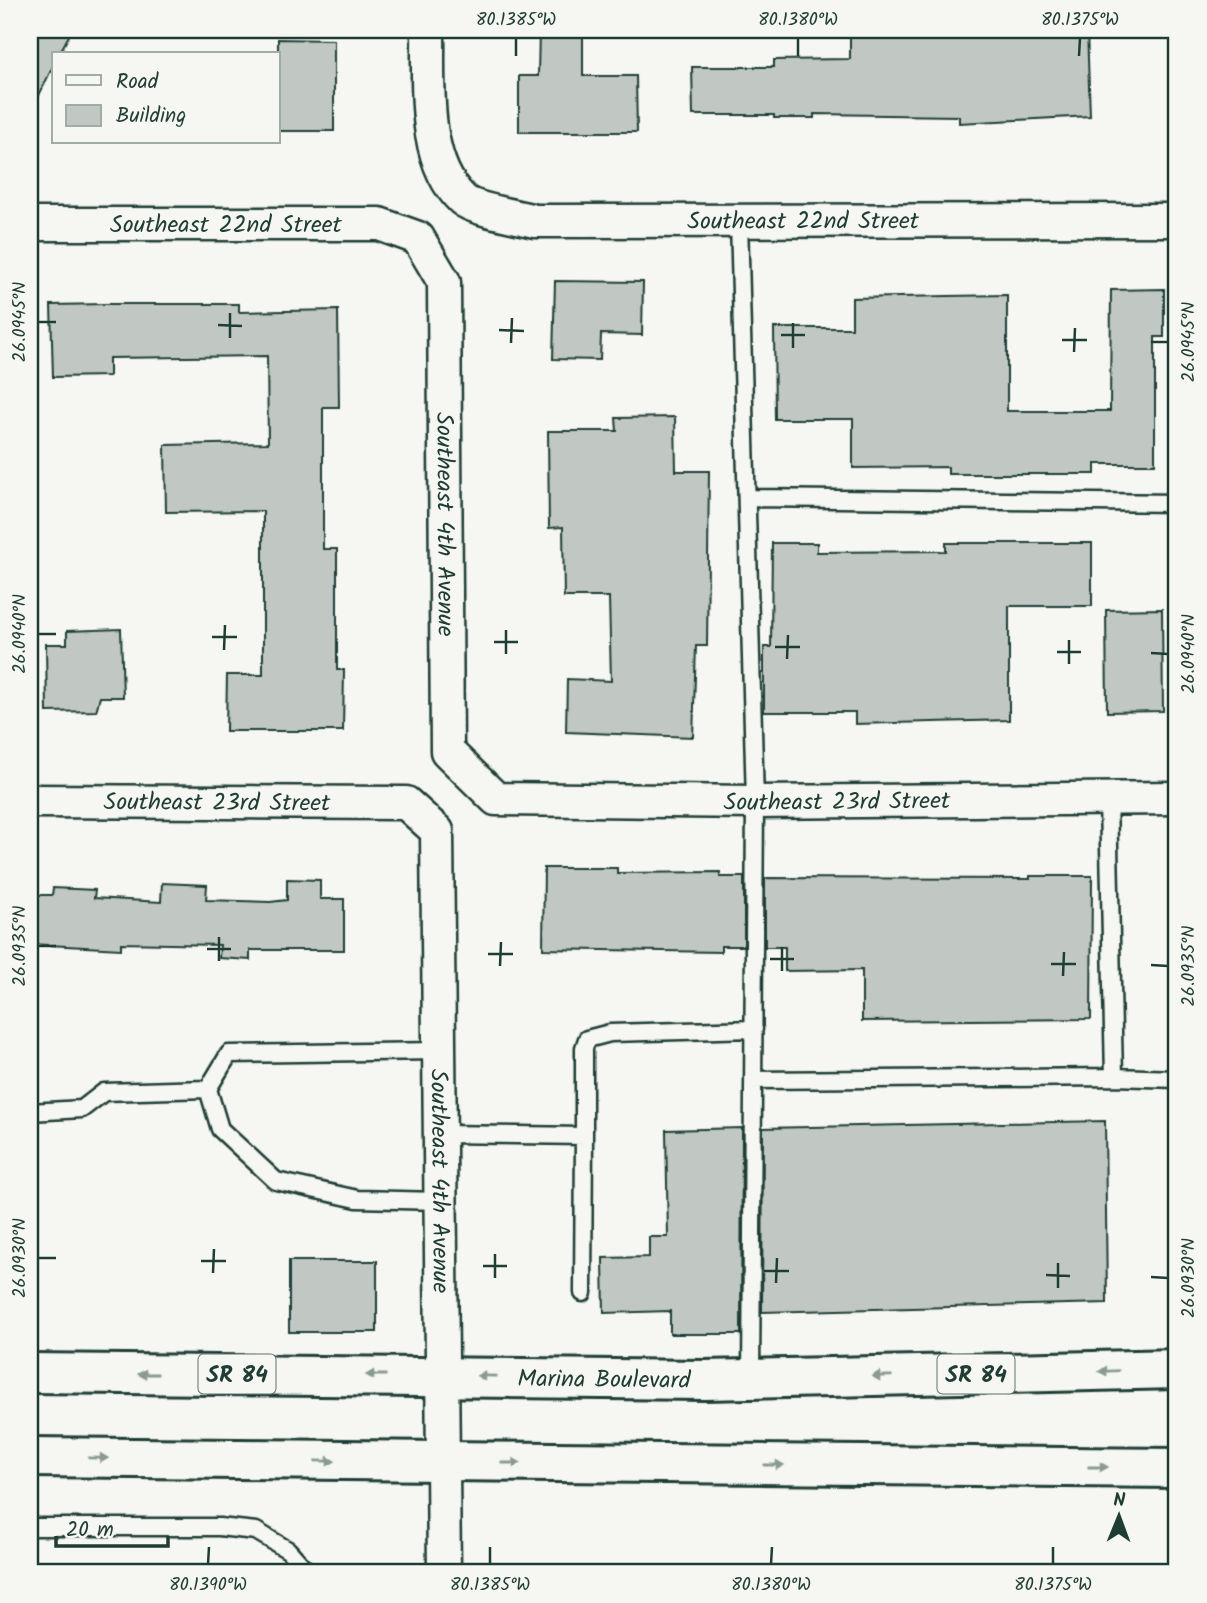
<svg xmlns="http://www.w3.org/2000/svg" width="1207" height="1603" viewBox="0 0 1207 1603" font-family="Kalam,sans-serif">
  <style>
    .building { fill: #c1c8c3; stroke: #1f3d34; stroke-width: 2 }
    .lines { fill: none; stroke-linecap: round; stroke-linejoin: round }
    .service-casing { stroke: #1f3d34; stroke-width: 21 }
    .minor-casing { stroke: #1f3d34; stroke-width: 37 }
    .primary-casing { stroke: #1f3d34; stroke-width: 44 }
    .service { stroke: #f6f6f2; stroke-width: 16 }
    .minor { stroke: #f6f6f2; stroke-width: 32 }
    .primary { stroke: #f6f6f2; stroke-width: 38 }
    .oneway { fill: #8a9a93 }
    .ticks { fill: none; stroke: #1f3d34; stroke-width: 2.5 }
    .labels { text-anchor: middle; stroke-width: 5; stroke-linejoin: round; paint-order: stroke }
    .shield { fill: #f6f6f2; stroke: #60746d; stroke-width: 2 }
    .shield-label { font-size: 23px; font-weight: bold; fill: #1f3d34 }
    .street-label { font-size: 24px; fill: #1f3d34; stroke: #f6f6f2 }
    .neatline { fill: none; stroke: #1f3d34; stroke-width: 2.5 }
    .ticks-label { font-size: 18px; text-anchor: middle; fill: #1f3d34 }
  </style>
  <rect width="100%" height="100%" fill="#f6f6f2"/>
  <filter id="ink" filterUnits="userSpaceOnUse"><feTurbulence type="fractalNoise" baseFrequency=".0143" numOctaves="2"/><feDisplacementMap in="SourceGraphic" scale="14" xChannelSelector="R" yChannelSelector="G"/><feConvolveMatrix kernelMatrix="1 2 1 2 8 2 1 2 1" color-interpolation-filters="sRGB"/></filter>
  <g filter="url(#ink)">
    <path class="building" d="M30 30H72L59 54H54V64L30 114Z
      M539 30H583V76H636L637 132H519V76H538Z
      M850 30H1087L1090 116 959 123V116L814 114V118H774V115H693L692 67H774V60L850 59Z
      M278 39 334 40V131H278Z
      M555 281 643 282 642 335 601 334 600 360 553 359Z
      M1164 289V337H1155V464H1095V474H948V467L853 468V419H775L774 328H852V298L948 296 1007 295V411H1110L1111 290Z
      M107 304H239V312L338 310 339 407H323V549H337V670H344L343 731H226L227 675H263V511L166 512 165 445 268 443 267 356 109 358V376L53 377 51 305Z
      M675 417 676 471H709L707 646H696L693 737 566 732 567 679 611 681 609 597H564L563 527 549 528 548 431H617L616 418Z
      M772 543H817V552L946 551V543H1092V606H1009V720L855 724V712H764V647H771Z
      M1162 609 1163 711 1107 712 1106 610Z
      M121 629 123 697H100L96 711 47 712 46 644H67V631Z
      M544 868H617V873L720 872V877H744V946H721V952L543 949Z
      M1030 876H1092L1091 1019 862 1021V970L785 971V947H765V878L1030 879Z
      M287 879 320 880V899H344V950H250V960L219 958 220 945 121 943V949L30 944V895H52L53 888 95 890 94 898 161 902 162 883 207 885 206 900 270 902 287 900Z
      M1105 1121 1107 1303 762 1312 763 1128Z
      M742 1128 741 1334H670V1311L604 1313 603 1258 649 1257V1237H668L666 1130Z
      M289 1261H377V1332H289Z"/>
    <g class="lines">
      <g class="service-casing">
        <path id="service" d="M739 221 755 802 751 1379
          M747 498 1177 503
          M1108 799 1114 1077 1177 1079
          M755 1080 1114 1077
          M208 1089 220 1129 276 1181 357 1199 440 1201
          M30 1112 82 1109 104 1092 208 1089 229 1054 439 1051
          M440 1134 584 1136 583 1293
          M584 1136V1048L587 1039 610 1033 754 1029
          M30 1527H219L256 1531 288 1550 303 1567 304 1573"/>
      </g>
      <g class="minor-casing">
        <g id="minor">
          <path id="s1" d="M428 30C429 82 421 161 463 200 473 209 520 217 535 221L1177 220"/>
          <path id="s2" d="M30 224H379L418 238 444 282 447 751 496 799 755 802 1177 798"/>
          <path id="s3" d="M30 801 406 803 437 831 444 1573"/>
        </g>
      </g>
      <g class="primary-casing">
        <g id="primary">
          <path id="s4" d="M30 1373 705 1380 1177 1369"/>
          <path d="M30 1457 1177 1468"/>
        </g>
      </g>
      <use href="#service" class="service"/>
      <use href="#minor" class="minor"/>
      <use href="#primary" class="primary"/>
    </g>
    <defs><path id="oneway-solid" d="M-6-.8H1V-3.2L6.5 0L1 3.2V.8H-6Z" transform="scale(1.75)"/></defs>
    <g class="oneway">
      <use href="#oneway-solid" transform="translate(1109 1371) rotate(178)"/>
      <use href="#oneway-solid" transform="translate(148 1374) rotate(-180)"/>
      <use href="#oneway-solid" transform="translate(376 1375) rotate(-180)"/>
      <use href="#oneway-solid" transform="translate(487 1376) rotate(-179)"/>
      <use href="#oneway-solid" transform="translate(882 1376) rotate(179)"/>
      <use href="#oneway-solid" transform="translate(98 1458) rotate(1)"/>
      <use href="#oneway-solid" transform="translate(325 1461) rotate(1)"/>
      <use href="#oneway-solid" transform="translate(511 1463)"/>
      <use href="#oneway-solid" transform="translate(774 1465)"/>
      <use href="#oneway-solid" transform="translate(1098 1467)"/>
    </g>
  </g>
  <path class="ticks" d="M516 56V38M798 56V38M1079 56 1080 38M38 322H56M218 325 242 326M499 330 524 331M781 335H805M230 338V313M1062 340H1087M1151 342H1168M511 343 512 318M793 348V323M1074 352 1075 328M38 634H56M212 637H237M494 642H518M775 647H800M224 650 225 625M1057 652H1081M1151 653 1168 654M506 654V630M787 659 788 635M1069 664V640M38 946H56M207 949H231M488 954H513M770 959H794M219 961V937M1051 964H1076M1151 965 1168 966M500 966 501 942M782 971V947M1063 976 1064 952M38 1258H56M201 1261H226M483 1266H507M764 1271H789M213 1273 214 1249M1046 1275 1070 1276M1151 1277 1168 1278M495 1278V1254M776 1283 777 1258M1058 1288V1263M208 1564 209 1547M490 1564V1547M771 1564 772 1547M1053 1564V1547"/>
  <g class="labels">
    <g class="shield">
      <rect x="198.5" y="1354.5" width="77" height="39" rx="5"/>
      <rect x="937.5" y="1354.5" width="77" height="39" rx="5"/>
    </g>
    <g class="shield-label">
      <text x="237" y="1382">SR 84</text>
      <text x="976" y="1382">SR 84</text>
    </g>
    <g class="street-label">
      <text dy="8" stroke="none"><textPath href="#s1" startOffset="522">Southeast 22nd Street</textPath></text>
      <text dy="8" stroke="none"><textPath href="#s2" startOffset="196">Southeast 22nd Street</textPath></text>
      <text dy="8" stroke="none"><textPath href="#s2" startOffset="684">Southeast 4th Avenue</textPath></text>
      <text dy="8" stroke="none"><textPath href="#s2" startOffset="1320">Southeast 23rd Street</textPath></text>
      <text dy="8" stroke="none"><textPath href="#s3" startOffset="187">Southeast 23rd Street</textPath></text>
      <text dy="8" stroke="none"><textPath href="#s3" startOffset="768">Southeast 4th Avenue</textPath></text>
      <text dy="8" stroke="none"><textPath href="#s4" startOffset="574">Marina Boulevard</textPath></text>
    </g>
  </g>
  <rect width="1207" height="1603" fill="none" stroke="#f6f6f2" stroke-width="77"/>
  <rect x="52" y="52" width="228" height="91" fill="#f6f6f2" stroke="#a0aca6" stroke-width="2"/>
  <rect x="66" y="75" width="35" height="10" fill="#f6f6f2" stroke="#a0aca6" stroke-width="2"/>
  <text x="116" y="88" font-size="21" fill="#1f3d34">Road</text>
  <rect x="66" y="105" width="35" height="21" fill="#c1c8c3" stroke="#a0aca6" stroke-width="2"/>
  <text x="116" y="122" font-size="21" fill="#1f3d34">Building</text>
  <g transform="translate(1119 1516) rotate(1)" stroke="#f6f6f2" stroke-width="5" paint-order="stroke">
  <path d="M0-5L12 26L0 18L-12 26Z" fill="#1f3d34"/>
  <text y="-10" font-size="19" font-weight="bold" text-anchor="middle" fill="#1f3d34">N</text>
  </g>
  <path d="M56 1536v10h112v-10" fill="none" stroke="#1f3d34" stroke-width="3.5"/>
  <text x="66" y="1536" font-size="21" fill="#1f3d34" stroke="#f6f6f2" stroke-width="5" paint-order="stroke">20 m</text>
  <rect x="38" y="38" width="1130" height="1526" class="neatline"/>
  <g class="ticks-label">
    <text x="516" y="25">80.1385°W</text>
    <text x="798" y="25">80.1380°W</text>
    <text x="1080" y="25">80.1375°W</text>
    <text transform="translate(19 322) rotate(-90)" y="6">26.0945°N</text>
    <text transform="translate(1188 342) rotate(-90)" y="6">26.0945°N</text>
    <text transform="translate(19 634) rotate(-90)" y="6">26.0940°N</text>
    <text transform="translate(1188 654) rotate(-90)" y="6">26.0940°N</text>
    <text transform="translate(19 946) rotate(-90)" y="6">26.0935°N</text>
    <text transform="translate(1188 966) rotate(-90)" y="6">26.0935°N</text>
    <text transform="translate(19 1258) rotate(-90)" y="6">26.0930°N</text>
    <text transform="translate(1188 1278) rotate(-90)" y="6">26.0930°N</text>
    <text x="208" y="1590">80.1390°W</text>
    <text x="490" y="1590">80.1385°W</text>
    <text x="771" y="1590">80.1380°W</text>
    <text x="1053" y="1590">80.1375°W</text>
  </g>
</svg>
